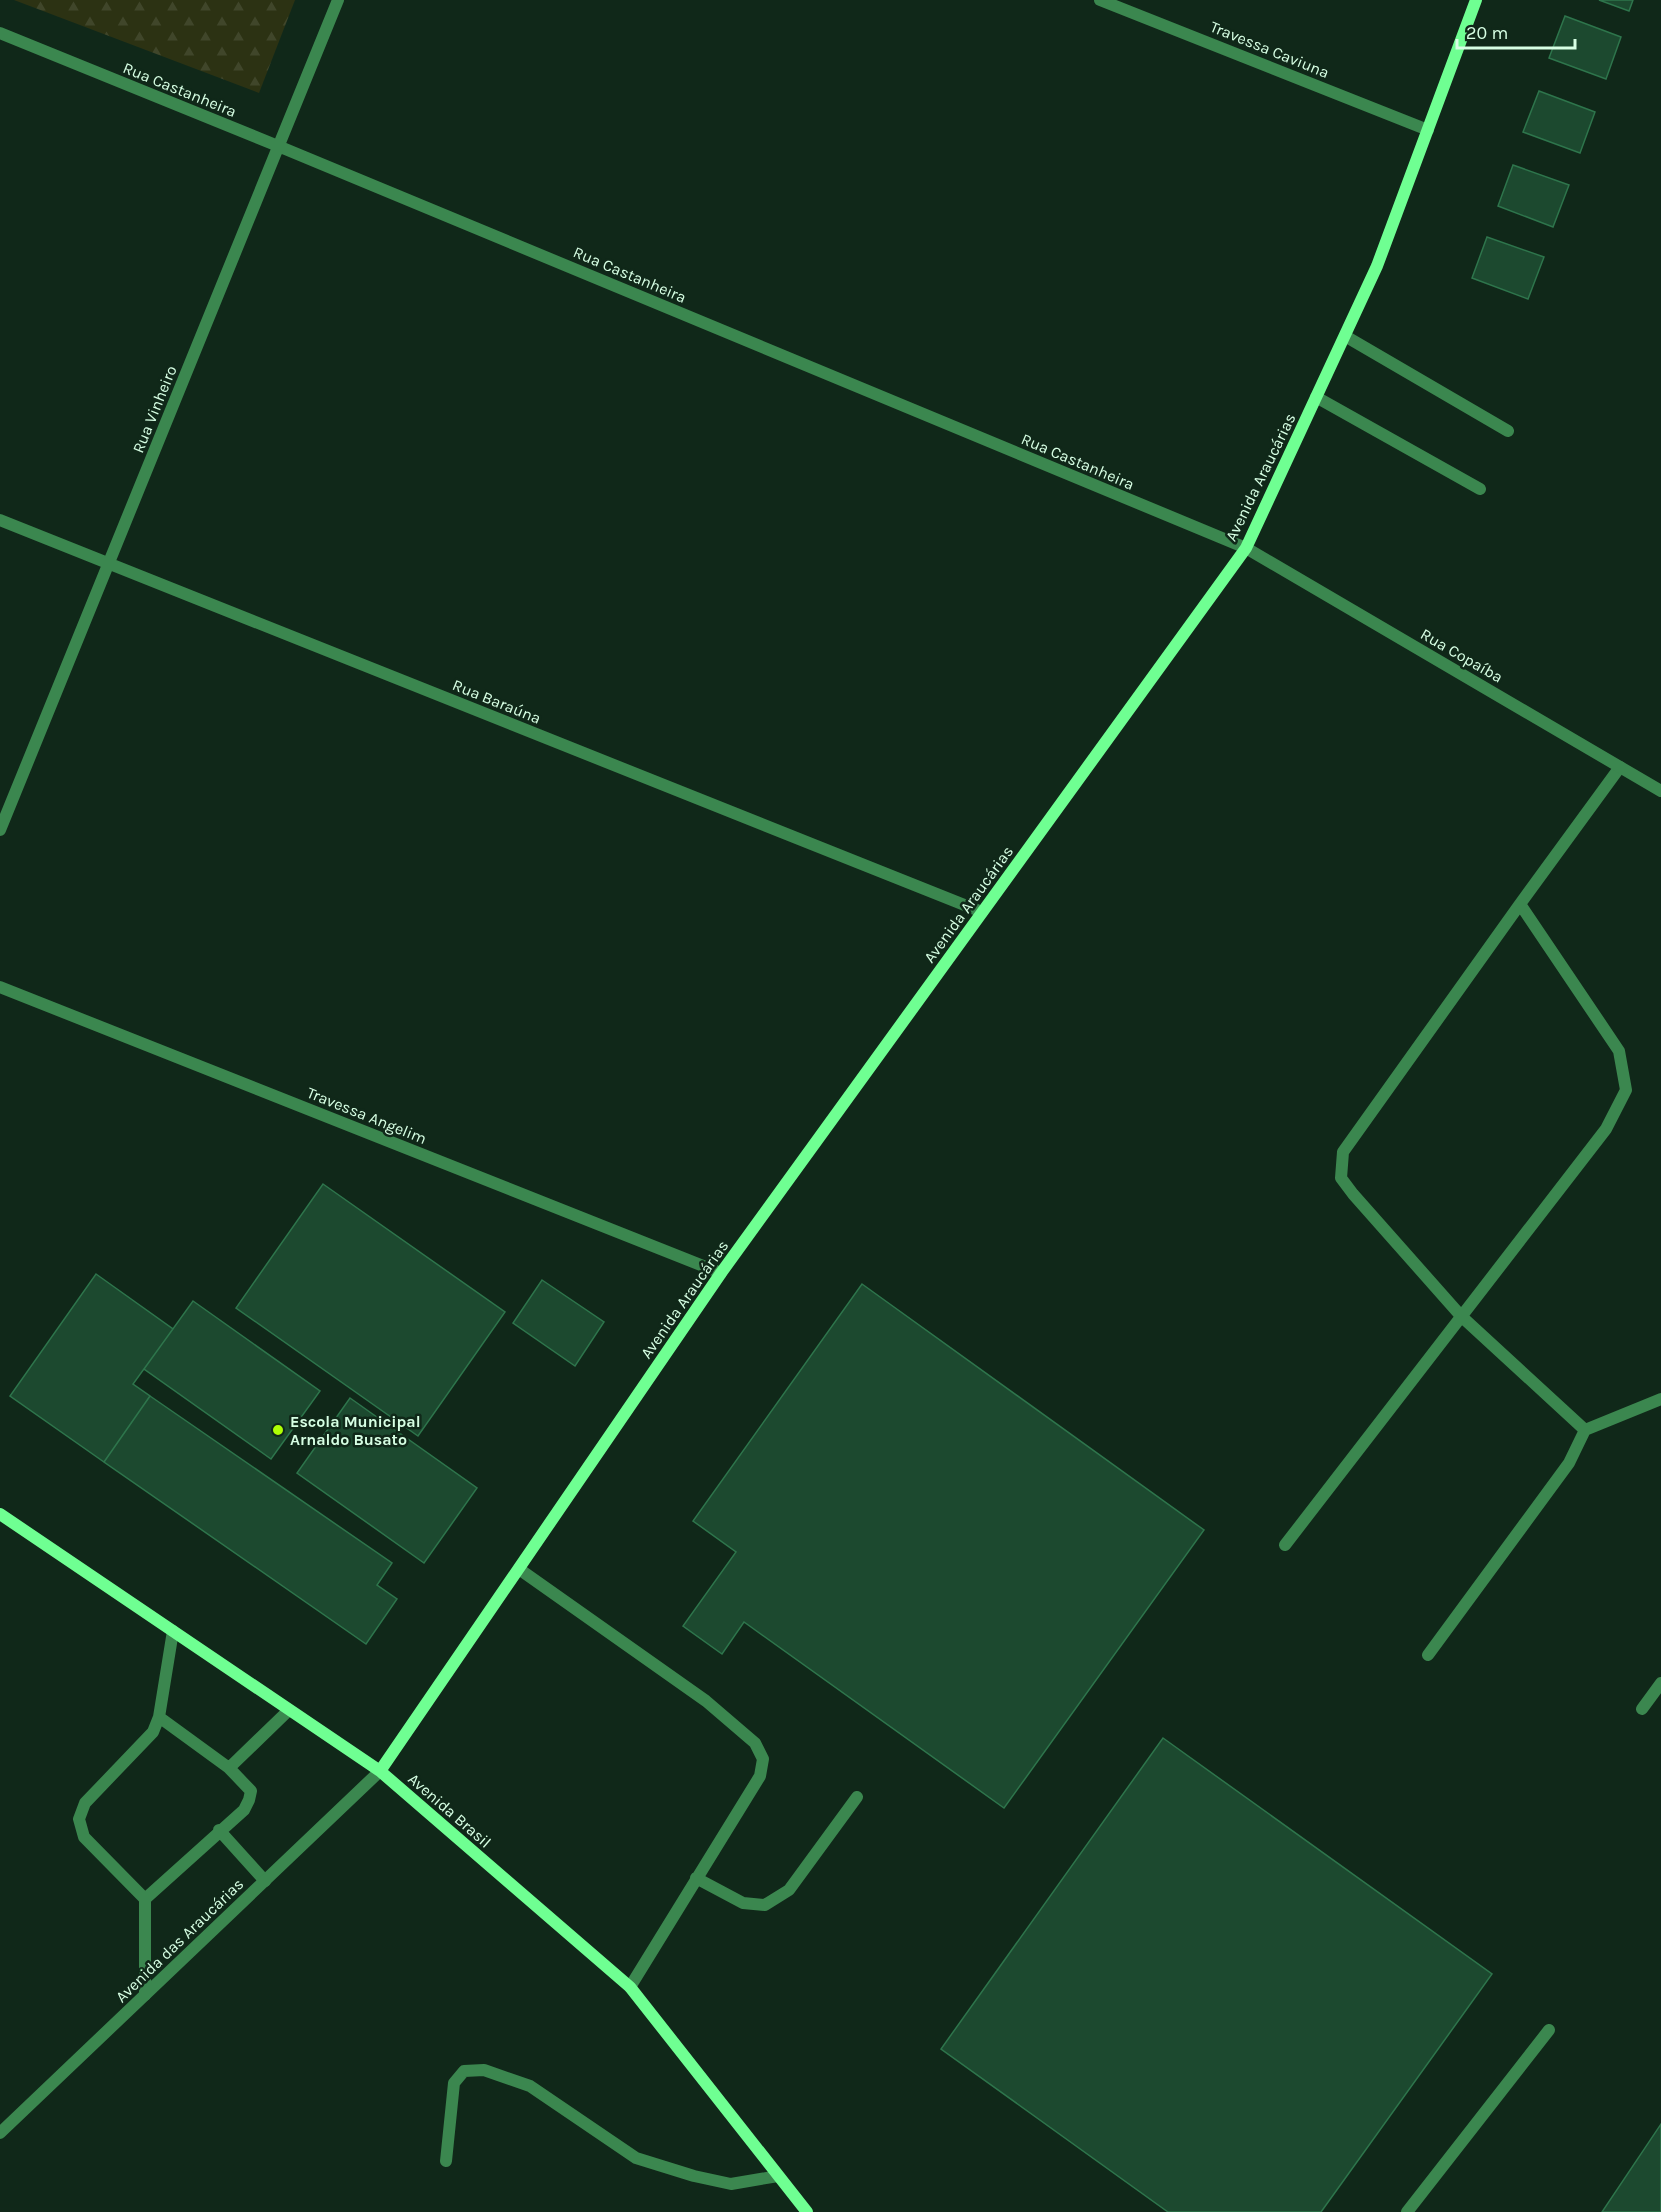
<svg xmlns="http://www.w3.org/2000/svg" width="1661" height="2212" viewBox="0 0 1661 2212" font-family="Karla,sans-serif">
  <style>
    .forest { fill: url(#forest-firs) }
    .building { fill: #1c492f; stroke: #2e754c; stroke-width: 1.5 }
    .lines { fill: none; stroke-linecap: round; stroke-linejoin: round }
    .lane { stroke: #3b874f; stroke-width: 12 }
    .street { stroke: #3b874f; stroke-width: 12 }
    .secondary { stroke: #6fff92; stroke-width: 12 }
    .poi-dot { fill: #aefe04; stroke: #102819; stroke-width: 2 }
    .labels { text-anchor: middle; stroke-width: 5; stroke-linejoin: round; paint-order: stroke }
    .street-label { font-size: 16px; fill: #d7ffe4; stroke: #102819 }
    .poi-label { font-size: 16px; font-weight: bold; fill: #d7ffe4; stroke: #102819; text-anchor: start }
  </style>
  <defs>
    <pattern id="forest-firs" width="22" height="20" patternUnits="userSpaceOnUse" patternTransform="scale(1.5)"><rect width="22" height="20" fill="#2c3213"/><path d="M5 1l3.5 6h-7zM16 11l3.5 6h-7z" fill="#40462a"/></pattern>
  </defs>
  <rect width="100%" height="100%" fill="#102819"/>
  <path class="forest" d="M14 0H295L259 93Z"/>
  <path class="building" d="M1599 0H1633L1629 11Z
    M1565 16 1621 37 1606 79 1549 58Z
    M1539 91 1595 112 1580 153 1523 132Z
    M1513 165 1569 185 1553 227 1498 206Z
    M1487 237 1544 257 1528 299 1472 278Z
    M323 1184 505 1312 418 1436 236 1308Z
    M96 1274 173 1329 133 1384 150 1396 104 1462 10 1396Z
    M542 1280 604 1322 575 1366 513 1323Z
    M862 1284 1204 1530 1004 1808 744 1622 722 1654 683 1626 736 1552 693 1521Z
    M193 1301 320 1391 271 1459 144 1369Z
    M150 1396 392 1563 377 1585 397 1599 366 1644 104 1462Z
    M350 1398 477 1488 424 1563 297 1473Z
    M1163 1738 1492 1974 1321 2212H1168L941 2049Z
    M1661 2124V2212H1602Z"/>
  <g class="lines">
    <path class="lane" d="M1345 336 1508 431
      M1316 397 1480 489
      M1585 1430 1661 1399
      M1285 1545 1606 1129 1626 1090 1619 1051 1520 904 1620 767
      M519 1569 706 1701 755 1743 763 1759 760 1776 630 1987
      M1428 1655 1569 1463 1585 1430 1461 1316 1353 1194 1341 1178 1343 1152 1520 904
      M1642 1709 1661 1683
      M229 1768 289 1710
      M219 1830 265 1881
      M696 1878 743 1903 765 1905 789 1890 857 1797
      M145 1899 244 1810 249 1800 251 1791 229 1768 159 1717
      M145 1995V1899L84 1837 79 1819 85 1803 153 1732 159 1717 173 1631
      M446 2161 454 2083 464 2071 484 2070 530 2086 636 2158 694 2176 731 2184 778 2176
      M1407 2212 1549 2030"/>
    <path class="street" d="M1100 0 1428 130
      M0 33 278 146 1246 548 1661 791
      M0 520 982 912
      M0 830 338 0
      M0 987 721 1273
      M0 2133 380 1771"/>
    <path class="secondary" d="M0 1514 380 1771 630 1987 807 2212
      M380 1771 721 1273 1246 548 1377 266 1476 0"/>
  </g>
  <circle class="poi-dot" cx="278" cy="1430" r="6"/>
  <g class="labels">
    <g class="street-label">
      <text transform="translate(1270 49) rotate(22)" y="6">Travessa Caviuna</text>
      <text transform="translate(180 89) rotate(22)" y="6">Rua Castanheira</text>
      <text transform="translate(630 274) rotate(23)" y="6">Rua Castanheira</text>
      <text transform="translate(154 409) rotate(-68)" y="6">Rua Vinheiro</text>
      <text transform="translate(1078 461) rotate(23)" y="6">Rua Castanheira</text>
      <text transform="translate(1260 477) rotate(-64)" y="6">Avenida Araucárias</text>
      <text transform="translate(1462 655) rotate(30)" y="6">Rua Copaíba</text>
      <text transform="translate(497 701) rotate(22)" y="6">Rua Baraúna</text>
      <text transform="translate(968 904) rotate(-54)" y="6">Avenida Araucárias</text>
      <text transform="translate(367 1115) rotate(22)" y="6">Travessa Angelim</text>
      <text transform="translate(684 1299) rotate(-55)" y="6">Avenida Araucárias</text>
      <text transform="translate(450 1810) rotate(41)" y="6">Avenida Brasil</text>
      <text transform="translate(179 1940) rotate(-44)" y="6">Avenida das Araucárias</text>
    </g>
    <g class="poi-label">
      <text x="290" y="1427">Escola Municipal<tspan x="290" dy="18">Arnaldo Busato</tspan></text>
    </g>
  </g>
  <path d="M1457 39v9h118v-9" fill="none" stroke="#d7ffe4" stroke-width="3"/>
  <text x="1466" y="39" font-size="18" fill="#d7ffe4" stroke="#102819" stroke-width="4.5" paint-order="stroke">20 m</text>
</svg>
